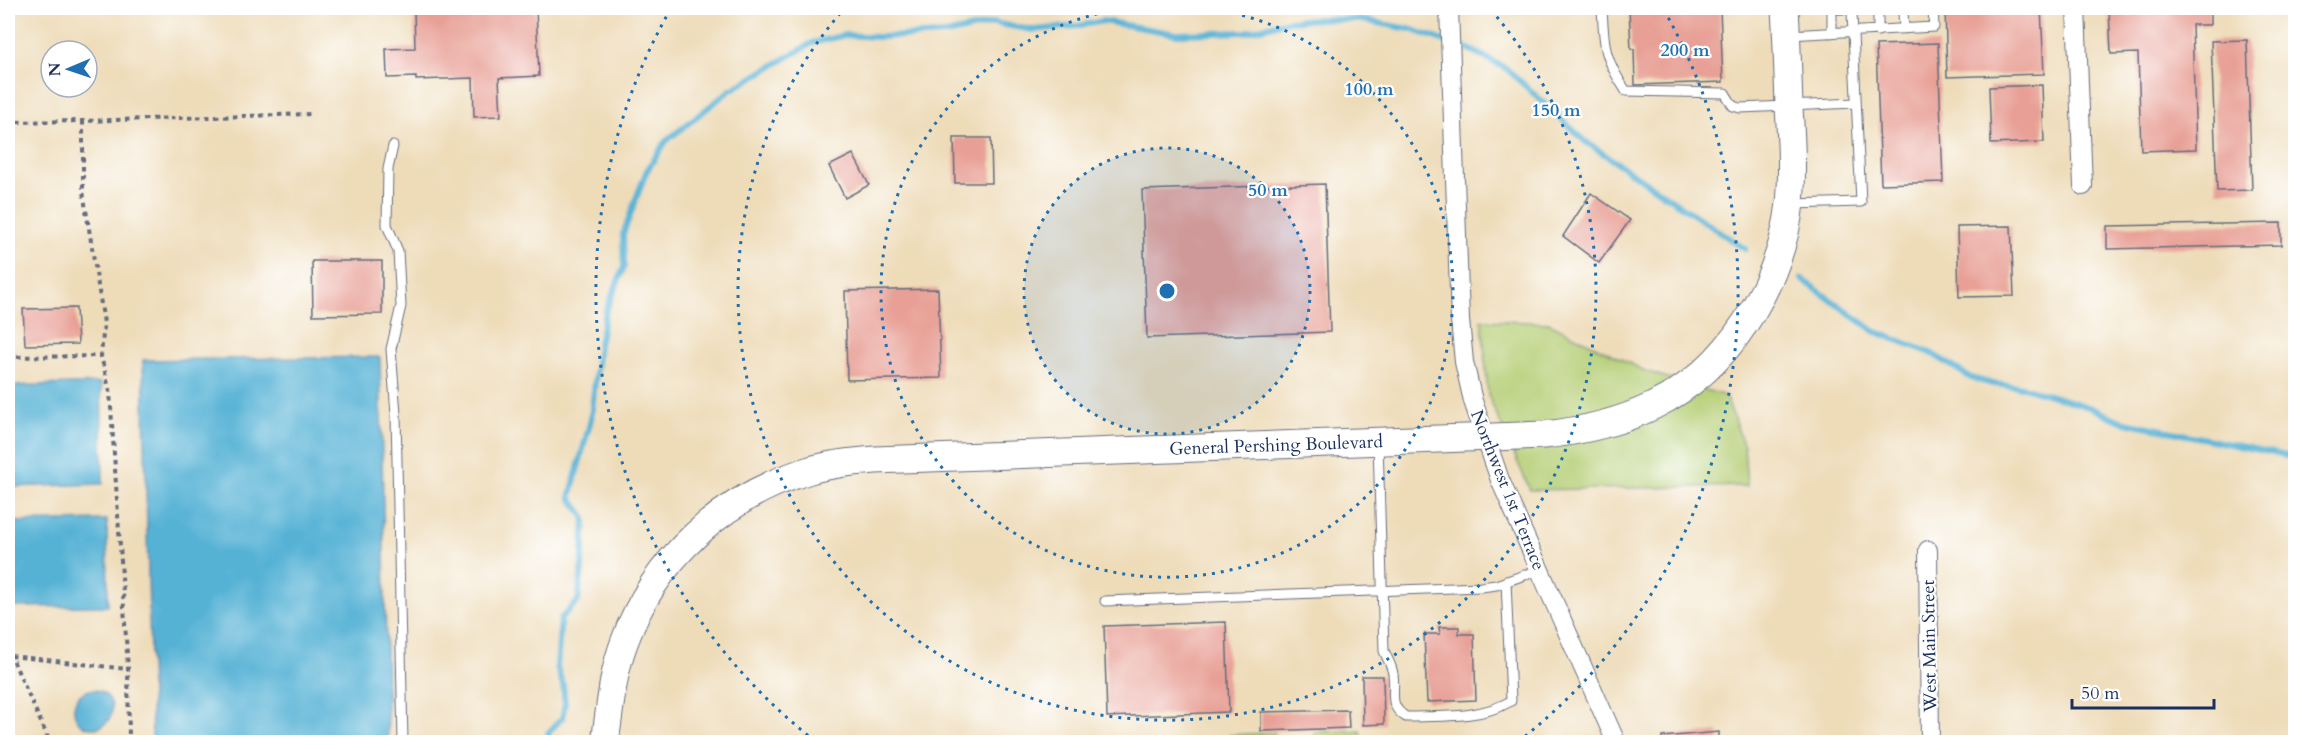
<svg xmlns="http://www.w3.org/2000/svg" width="2303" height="750" viewBox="0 0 2303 750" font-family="Cardo,serif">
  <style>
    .green { fill: #b4cd73; stroke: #687e68; stroke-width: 1.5 }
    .water { fill: #57b2d5; stroke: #39709a; stroke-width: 1.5 }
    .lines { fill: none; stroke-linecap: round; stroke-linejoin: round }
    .stream { stroke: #57b2d5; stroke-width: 6 }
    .building { fill: #e8a096 }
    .service-casing { stroke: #656c7e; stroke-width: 11 }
    .minor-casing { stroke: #656c7e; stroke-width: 20 }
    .secondary-casing { stroke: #656c7e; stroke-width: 29 }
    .path { stroke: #656c7e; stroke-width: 4; stroke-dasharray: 4.5 4.5; stroke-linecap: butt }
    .service { stroke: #fff; stroke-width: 9 }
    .minor { stroke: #fff; stroke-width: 18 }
    .secondary { stroke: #fff; stroke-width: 27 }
    .ring { fill: none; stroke: #1f6fb2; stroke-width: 3; stroke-dasharray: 3 6 }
    .labels { text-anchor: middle; stroke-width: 4.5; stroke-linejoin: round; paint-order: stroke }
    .street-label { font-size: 18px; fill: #1b2f5e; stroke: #fff }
    .centre { fill: #1f6fb2; stroke: #fff; stroke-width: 3 }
    .ring-label { font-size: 18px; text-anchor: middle; font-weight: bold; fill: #1f6fb2; stroke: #fff; stroke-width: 4.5; stroke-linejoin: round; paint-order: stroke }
  </style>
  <rect width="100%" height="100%" fill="#fff"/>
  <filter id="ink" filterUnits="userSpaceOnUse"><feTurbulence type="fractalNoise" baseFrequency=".0167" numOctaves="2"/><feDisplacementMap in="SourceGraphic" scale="12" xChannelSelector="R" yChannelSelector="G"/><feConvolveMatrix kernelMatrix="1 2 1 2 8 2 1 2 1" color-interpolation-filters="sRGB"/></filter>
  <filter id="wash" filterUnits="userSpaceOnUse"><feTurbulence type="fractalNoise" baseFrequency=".008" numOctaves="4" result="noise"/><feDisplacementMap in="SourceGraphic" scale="24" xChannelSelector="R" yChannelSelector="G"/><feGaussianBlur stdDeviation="1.35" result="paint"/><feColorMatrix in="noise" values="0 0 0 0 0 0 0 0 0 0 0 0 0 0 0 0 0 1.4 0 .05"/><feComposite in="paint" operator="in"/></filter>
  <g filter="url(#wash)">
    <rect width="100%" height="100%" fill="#eedcb9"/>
    <path class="green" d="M1482 320 1549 323 1645 371 1726 396 1744 447 1747 486 1530 490 1488 395Z
      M1361 731V740L1315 742V732Z
      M1275 733V742H1228L1229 735Z"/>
    <path class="water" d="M380 357 388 742H152L143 360Z
      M101 383 103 484 8 487V386Z
      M107 520 108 606 8 607V522Z
      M74 709a19 19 0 1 1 38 0a19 19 0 1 1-38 0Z"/>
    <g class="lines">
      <path class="stream" d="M1802 279 1874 331 1931 353 1971 378 1993 384 2023 387 2089 407 2121 421 2296 458
        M550 742 548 733 562 718 565 704 563 685 557 667 561 618 578 601 582 568 585 518 570 497 591 419 599 344 606 310 624 267 623 234 646 172 666 141 729 91 812 43 845 35 878 37 946 34 994 23 1033 30 1078 26 1103 21 1177 34 1246 32 1288 21 1318 19 1362 20 1410 29 1471 50 1507 69 1586 142 1745 249"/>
    </g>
    <g id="blocks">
      <path class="building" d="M414 8H536L539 76 499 78 501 116 474 117 473 78 416 80V77L387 78 386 49 415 48Z
        M1629 8H1720L1723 82 1635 85 1634 49H1631Z
        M1835 8H1929V11L1835 14Z
        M1945 8H2041L2044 74 1947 77Z
        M2109 8H2210V25H2192L2196 149 2141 151 2138 53 2111 54Z
        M2247 40 2252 190 2217 191 2211 41Z
        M1938 43 1943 182 1881 184 1876 45Z
        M2042 85 2044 142 1991 144 1989 87Z
        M954 138H991L992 183H955Z
        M853 154 869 185 845 198 829 166Z
        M1325 184 1330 332 1147 338 1142 190Z
        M1591 193 1630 220 1599 263 1563 236Z
        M2281 223V245L2107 249V226Z
        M2011 226 2014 296 1959 297 1957 227Z
        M312 261H382V314L313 315Z
        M938 289 941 378 847 380 845 291Z
        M76 308 78 344 25 345 23 309Z
        M1226 622 1229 712 1107 717 1104 626Z
        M1439 627H1459V634H1474L1476 700 1427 702 1424 634H1440Z
        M1362 676H1383L1384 724 1363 725Z
        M1348 710 1349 728 1261 731V712Z
        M1719 732V742H1662V737Z"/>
    </g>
  </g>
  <g filter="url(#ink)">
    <use href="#blocks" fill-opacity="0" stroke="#656c7e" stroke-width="1.5"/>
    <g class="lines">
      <g class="service-casing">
        <path id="service" d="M1602 8C1604 47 1604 58 1626 91L1725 93 1733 106 1740 108 1856 103
          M1832 8V33
          M1903 11 1904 29
          M1878 12V31
          M1789 35 1934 27 1933 8
          M393 146 388 169 387 225 398 251 401 306 391 349 396 414 403 742
          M1792 204 1861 202 1852 13
          M1378 442 1384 651C1387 658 1392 666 1393 674 1396 693 1387 705 1406 717 1441 716 1480 719 1511 701L1506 581
          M1105 601 1481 587 1496 585 1539 570"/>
      </g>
      <g class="minor-casing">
        <path id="minor" d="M1449 8 1460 320 1464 362 1473 401 1500 480 1616 742
          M2076 8 2083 186
          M1928 550 1930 742"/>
      </g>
      <g class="secondary-casing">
        <path id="secondary" d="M605 742C610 710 612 675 624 643 654 559 723 497 807 471 829 464 852 462 875 460L1544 435C1582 431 1618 423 1653 406 1728 370 1781 284 1790 203 1793 171 1791 139 1789 107 1788 74 1787 41 1785 8"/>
      </g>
      <path class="path" d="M83 121V191L104 323 101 356 110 392 128 669 129 742
        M8 122 83 121 310 114
        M8 357 101 356
        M8 654 11 656 49 740 53 742
        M11 656 128 669"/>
      <use href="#service" class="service"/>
      <use href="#minor" class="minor"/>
      <use href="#secondary" class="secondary"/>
    </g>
  </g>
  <circle cx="1167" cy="291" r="143" fill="#1f6fb2" fill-opacity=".12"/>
  <g class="ring">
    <circle cx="1167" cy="291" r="143"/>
    <path d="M1207 8A286 286 0 1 1 1127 8"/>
    <path d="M1491 10A429 429 0 1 1 843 10"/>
    <path d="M815 741A571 571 0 0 1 670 10M1664 10A571 571 0 0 1 1519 741"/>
  </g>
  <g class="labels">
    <g class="street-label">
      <text transform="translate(1276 445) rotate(-2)" y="6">General Pershing Boulevard</text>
      <text transform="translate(1508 490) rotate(68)" y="6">Northwest 1st Terrace</text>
      <text transform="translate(1929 646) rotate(-91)" y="6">West Main Street</text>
    </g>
  </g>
  <circle cx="1167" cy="291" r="9" class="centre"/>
  <g class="ring-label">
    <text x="1685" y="56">200 m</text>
    <text x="1369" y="95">100 m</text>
    <text x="1556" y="116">150 m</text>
    <text x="1268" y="196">50 m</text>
  </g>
  <rect width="2303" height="750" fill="none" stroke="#fff" stroke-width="30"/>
  <g transform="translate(69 69) rotate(268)"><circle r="28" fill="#ffffff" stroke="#a4acbf" stroke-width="1.5"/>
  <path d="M0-4.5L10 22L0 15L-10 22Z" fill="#1f6fb2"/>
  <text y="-9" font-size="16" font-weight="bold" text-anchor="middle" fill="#1b2f5e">N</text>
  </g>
  <path d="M2072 699v9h142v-9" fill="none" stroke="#1b2f5e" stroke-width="3"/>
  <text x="2081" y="699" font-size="18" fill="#1b2f5e" stroke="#ffffff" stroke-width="4.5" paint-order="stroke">50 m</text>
</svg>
